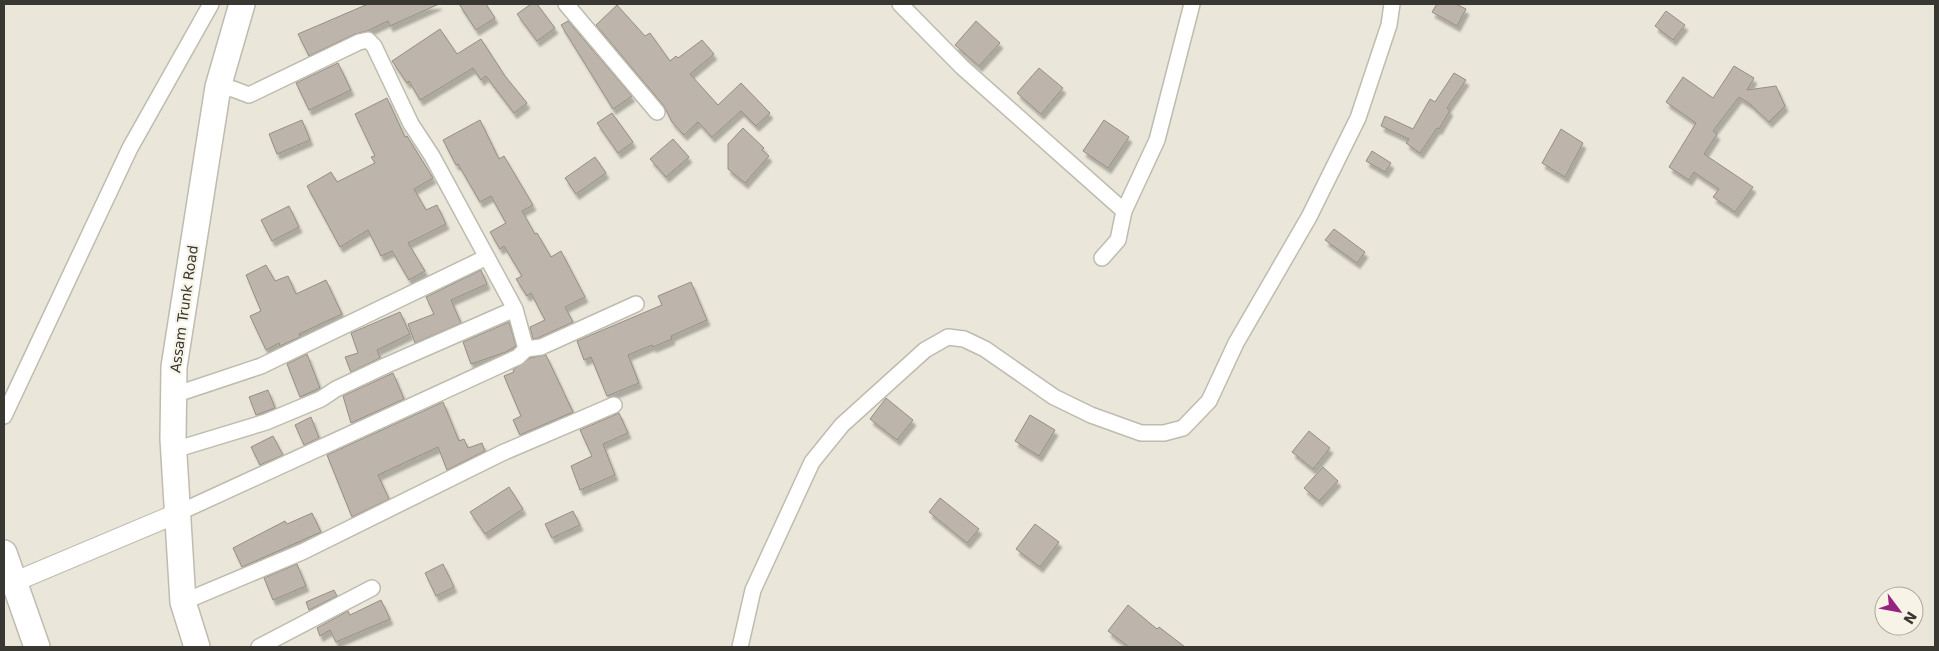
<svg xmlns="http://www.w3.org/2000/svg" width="1939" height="651" viewBox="0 0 1939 651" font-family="'DejaVu Sans',sans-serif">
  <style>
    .building { fill: #bdb5ab; stroke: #958e84; filter: url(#shadow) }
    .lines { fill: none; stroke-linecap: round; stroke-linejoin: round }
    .minor-casing { stroke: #bfbbaf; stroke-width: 18 }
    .tertiary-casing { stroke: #bfbbaf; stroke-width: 21 }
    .trunk-casing { stroke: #bfbbaf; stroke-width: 28 }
    .minor { stroke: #fff; stroke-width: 15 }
    .tertiary { stroke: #fff; stroke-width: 19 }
    .trunk { stroke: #fff; stroke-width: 25 }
    .labels { text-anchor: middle; stroke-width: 4.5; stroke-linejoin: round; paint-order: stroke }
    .street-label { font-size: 14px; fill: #383732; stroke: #f7f3e7 }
  </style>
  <defs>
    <filter id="shadow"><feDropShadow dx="3" dy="5.5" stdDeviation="1" flood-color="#0004"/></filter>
  </defs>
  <rect width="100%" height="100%" fill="#eae6d9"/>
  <path class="building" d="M368 4H439L390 26 388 21 367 31 355 34 309 56 298 34Z
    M459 4H486L495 18 476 30Z
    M531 4H537L555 28 537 41 517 14Z
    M1437 4H1456L1466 9 1457 26 1432 12Z
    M617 5 645 36 650 33 670 61 676 56 678 58 702 40 714 54 690 74 718 105 741 83 770 113 756 126 741 111 712 137 698 122 684 135 672 122 664 106 596 25Z
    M1666 11 1685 25 1673 40 1655 26Z
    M568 21 632 96 613 109 561 25Z
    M976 21 1000 43 979 66 955 45Z
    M440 29 457 54 481 39 505 76 527 103 514 113 486 76 481 80 473 68 420 100 409 81 407 83 392 61Z
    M338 63 351 90 309 110 296 83Z
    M1734 66 1754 78 1747 90 1776 86 1785 106 1769 122 1750 104 1739 97 1713 131 1717 134 1704 154 1753 187 1735 212 1713 197 1719 189 1694 172 1689 180 1669 167 1696 123 1666 102 1683 77 1713 98Z
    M1039 68 1063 88 1041 114 1017 93Z
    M1454 73 1466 80 1447 108 1450 110 1439 129 1437 128 1420 153 1406 143 1409 139 1381 126 1385 116 1413 129 1430 99 1435 102Z
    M387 98 405 137 407 136 433 178 414 189 426 210 437 205 446 224 408 243 425 271 409 280 392 251 381 256 368 230 340 247 307 186 331 172 337 182 375 163 371 157 375 156 355 114Z
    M612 113 633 142 618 153 597 123Z
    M302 120 310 140 277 154 269 134Z
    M480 120 499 159 504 156 533 205 522 211 535 234 537 233 551 257 561 251 585 297 565 307 573 322 538 338 533 339 530 327 545 320 531 293 527 296 516 279 522 276 504 246 500 249 490 232 506 223 491 196 480 202 458 164 456 165 443 140Z
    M1104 120 1129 137 1108 168 1083 151Z
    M743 128 764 148 762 150 769 156 745 183 728 169V144Z
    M1561 129 1583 143 1565 177 1542 163Z
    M673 139 689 157 666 177 650 159Z
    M1372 151 1391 163 1385 172 1366 161Z
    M595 157 606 173 576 194 565 178Z
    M289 206 299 227 272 241 261 220Z
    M1334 229 1365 252 1357 263 1325 240Z
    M266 265 275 281 288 276 296 294 326 280 342 314 299 334 300 337 280 346 279 343 266 350 250 316 261 311 246 275Z
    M481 270 487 284 451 300 461 323 415 343 408 324 434 314 426 297Z
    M691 282 707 320 671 336 672 339 653 347 652 345 628 355 639 383 607 396 591 357 584 360 577 341 662 305 658 296Z
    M400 312 410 334 377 350 380 358 351 372 345 357 358 353 351 333Z
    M509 322 516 346 506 352 471 364 463 342Z
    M307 354 320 388 300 397 287 364Z
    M546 355 573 412 520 435 513 420 521 416 504 376 514 372 513 370 530 358Z
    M393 373 404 399 351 423 343 396Z
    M268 390 275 408 256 415 249 397Z
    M886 398 913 420 897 440 870 419Z
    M443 402 459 441 464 439 468 448 482 443 485 451 447 470 438 447 378 475 389 499 352 517 327 455Z
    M619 413 628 433 603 444 615 475 580 490 571 466 592 456 580 430Z
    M1030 415 1055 430 1039 456 1015 441Z
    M311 417 319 438 304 445 295 425Z
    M1309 431 1330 448 1313 469 1292 452Z
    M273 436 283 455 260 465 251 447Z
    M1323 467 1338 481 1319 501 1304 488Z
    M509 487 523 509 485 534 470 512Z
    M940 498 979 529 967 543 929 512Z
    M573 511 580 525 552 538 545 524Z
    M312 513 321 532 242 567 233 548 285 521 287 524Z
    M1035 524 1059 542 1040 567 1016 549Z
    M297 564 306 586 273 600 264 578Z
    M443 564 454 587 436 596 425 573Z
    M334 590 337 596 309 610 306 602Z
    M381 600 390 619 336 642 330 630 320 636 317 628 348 611 350 615Z
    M1128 605 1157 629 1159 627 1185 647H1129L1108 631Z"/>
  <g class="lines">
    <g class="minor-casing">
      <path id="minor" d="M566 4 657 112
        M900 4 962 67 1124 211 1118 240 1102 258
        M218 87 233 89 249 95 359 42 368 40 374 46 411 124 432 156 515 309 526 349
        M1124 211 1157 140 1192 4
        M174 395 261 366 487 257
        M4 416 130 148 211 4
        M174 450 266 422 321 399 336 389 387 365 515 309
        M178 513 518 357 526 349 541 347 636 304
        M183 602 302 552 502 453 614 405
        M259 647 372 588
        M740 647 753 590 812 462 842 425 925 350 948 337 964 339 985 349 1054 397 1091 415 1141 433H1164L1183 428 1209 401 1236 343 1309 217 1358 118 1389 25 1392 4"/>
    </g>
    <g class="tertiary-casing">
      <path id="tertiary" d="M14 582 178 513"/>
    </g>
    <g class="trunk-casing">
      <path id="trunk" d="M4 553 37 647
        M197 647 183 602 173 439 174 367 218 87 242 4"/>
    </g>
    <use href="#minor" class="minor"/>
    <use href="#tertiary" class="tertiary"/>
    <use href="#trunk" class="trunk"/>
  </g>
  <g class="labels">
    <g class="street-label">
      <text transform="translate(184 309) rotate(-82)" y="5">Assam Trunk Road</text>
    </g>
  </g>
  <rect width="1939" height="651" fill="none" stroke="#383732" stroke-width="10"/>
  <g transform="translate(1899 611) rotate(122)"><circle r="24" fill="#f7f3e7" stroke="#aba89f"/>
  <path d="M0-4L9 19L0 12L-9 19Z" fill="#972380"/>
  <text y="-8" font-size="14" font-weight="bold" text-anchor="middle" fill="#383732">N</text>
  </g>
</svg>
